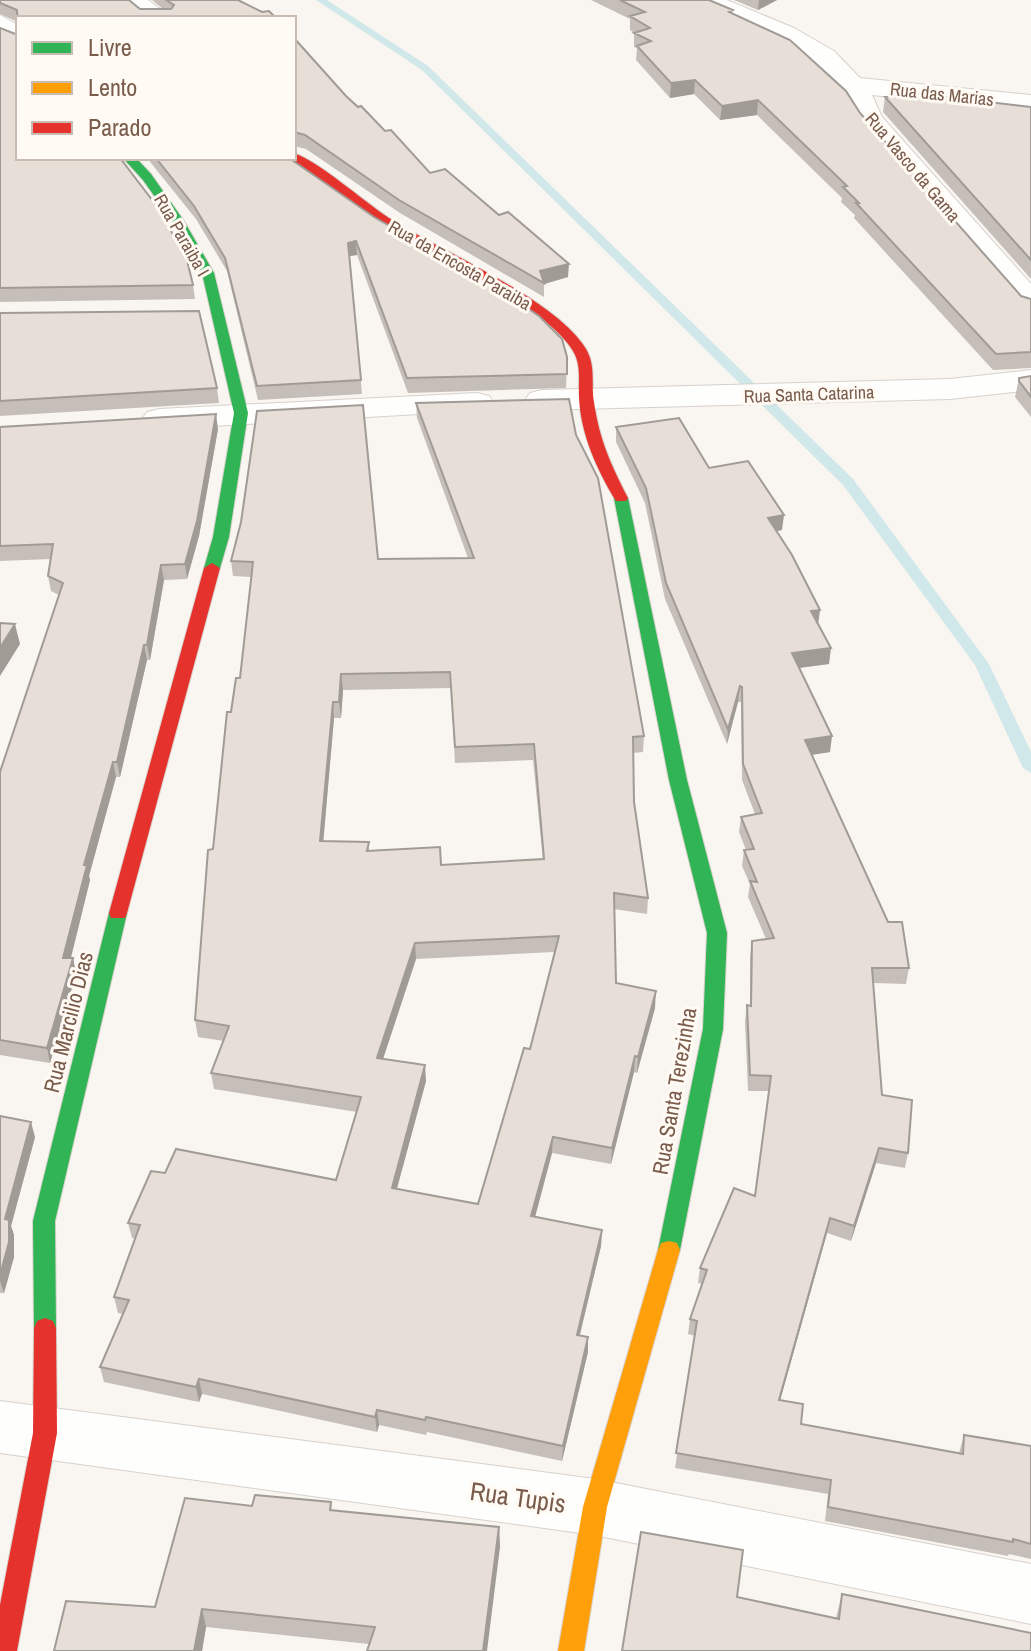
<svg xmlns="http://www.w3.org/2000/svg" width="1031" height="1651" font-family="'Archivo Narrow',sans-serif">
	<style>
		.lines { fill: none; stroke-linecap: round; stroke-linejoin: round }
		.stream { fill: #d0e8ea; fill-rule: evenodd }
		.street-casing { stroke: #d7d1cb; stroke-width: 2 }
		.fast-casing { stroke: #d9d2cb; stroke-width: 2 }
		.slow-casing { stroke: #d9d2cb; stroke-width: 2 }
		.jam-casing { stroke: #d9d2cb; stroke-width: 2 }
		.street { fill: #fefefd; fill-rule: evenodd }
		.fast { fill: #30b455; fill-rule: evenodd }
		.slow { fill: #ff9f0a; fill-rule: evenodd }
		.jam { fill: #e5322d; fill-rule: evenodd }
		.wall { fill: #c6bfb9; fill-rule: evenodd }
		.shaded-wall { fill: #a19b96 }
		.building { fill: #e6ded7; stroke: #a19b96; stroke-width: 2; fill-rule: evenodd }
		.labels { text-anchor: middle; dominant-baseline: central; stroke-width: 6; stroke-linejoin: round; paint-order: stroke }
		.far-street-label { font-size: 18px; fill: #7a5c4d; stroke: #fffaf3 }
		.street-label { font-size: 22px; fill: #7a5c4d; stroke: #fffaf3 }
		.near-street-label { font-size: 26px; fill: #7a5c4d; stroke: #fffaf3 }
	</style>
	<rect width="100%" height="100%" fill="#f9f5f0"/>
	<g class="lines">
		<path class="stream" d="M316,0H327L428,66L853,479L989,664L1031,752V773L1023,768L975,665L843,485L422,70Z"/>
		<defs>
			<path id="street" d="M119,0H148L172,18H142Z
				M692,0H727L794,28L834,51L860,78L1031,95V111L872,95L882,117L1031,284V313L1020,310L860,126L831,76L815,63L776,39L695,5Z
				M0,15L18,25V46L0,36Z
				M1031,370V390L950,399L542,410L530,407L525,400L530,393L542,390L950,379Z
				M477,393L489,396L494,403L489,410L159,429L147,426L142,419L147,412L159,409Z
				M0,1401L595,1479L1031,1564V1624L595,1535L0,1453Z"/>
			<path id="fast" d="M123,158H136L151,174L184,221L214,273L248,413L229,537L220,568L212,573L204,568L213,537L234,413L202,273L172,221L143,180Z
				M621,494L628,498L687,780L727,933L723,1029L680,1250L677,1257L669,1259L661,1257L658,1250L703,1029L707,933L669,780L614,498Z
				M118,906L125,908L127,913L55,1221L56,1328L53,1335L45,1338L37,1335L34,1328L33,1221L109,913L111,908Z"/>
			<path id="slow" d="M669,1241L677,1243L680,1250L607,1507L584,1651H558L583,1507L658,1250L661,1243Z"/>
			<path id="jam" d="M294,153C321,163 363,201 389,218C440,251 556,299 586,349C596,366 591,383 594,402C599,439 611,465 628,498L626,501H616C597,470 581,435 579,398C578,382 582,366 573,351C547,307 432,254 385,226C352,206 321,182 290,159L294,158Z
				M212,563L220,568L127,913L125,918H111L109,913L204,568Z
				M45,1318L53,1321L56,1328L57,1433L17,1651H0V1605L33,1433L34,1328L37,1321Z"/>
		</defs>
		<use href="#street" class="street-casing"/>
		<use href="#fast" class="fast-casing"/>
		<use href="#slow" class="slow-casing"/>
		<use href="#jam" class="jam-casing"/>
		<use href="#street" class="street"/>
		<use href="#fast" class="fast"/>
		<use href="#slow" class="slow"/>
		<use href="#jam" class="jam"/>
	</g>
	<path class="wall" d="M0,0L140,9H163L152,0H238L276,18L18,22L0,14Z
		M591,0H709L733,14L860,113L1021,296L1031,299V368L993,370L854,218L855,215L841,202L842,198L757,115L720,120L694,94L670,98L636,60L637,48L634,47V33L630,30V19Z
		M734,0H777L758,10Z
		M0,28L193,285L195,299L0,302Z
		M294,38L346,96L430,173L568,277L544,284V297L400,213L306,149L294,146Z
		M885,97L1031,107V279L883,112Z
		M147,158H289L567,357L566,388L408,393L357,255L350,256L362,394L258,400L227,271L196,219Z
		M0,313L217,388L219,403L0,416Z
		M1031,376V417L1015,397L1019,378Z
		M416,403L576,435L644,736L643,752L633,753L634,802L648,898L647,914L614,909L616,983L655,1008L637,1073L634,1072L611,1164L552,1153L535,1217L602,1230L601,1246L580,1335L588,1337V1352L562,1461L427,1432L426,1435L379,1425L377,1432L202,1394L199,1402L104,1382L100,1367L123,1314L118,1313L114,1297L135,1239L132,1238L128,1223L165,1173L336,1180L357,1112L214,1089L211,1073L224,1041L198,1037L195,1020L213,849L231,712L240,678L251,577L233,576L231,561L468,558L417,418ZM451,688L455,763L533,760L543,860L441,865L369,851V842L323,841L334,718H341L343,690ZM554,952L530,1049L478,1204L397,1188L426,1081L383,1059L416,959Z
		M0,427L218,429L199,536L187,579L164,580L150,660H147L120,777H116L89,876L90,880L71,958H73L76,974L50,1063L0,1055V772L59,595L51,591L48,576L51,559L0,561Z
		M616,427L709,468L782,530L777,531L818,624L829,664L799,668L830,752L812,755L909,968L906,984L873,983L882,1095L908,1153L905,1168L876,1163L851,1241L827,1233L780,1400L801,1424L959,1453L964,1435L1031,1446V1559L1009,1554L1008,1556L825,1521L828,1494L675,1468L695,1336L688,1334L690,1319L702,1284L698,1283L700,1268L755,1196L769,1091H748L745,1021L747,1005H750V957L752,941L766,939L748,897L750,884L742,866L744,850H746L739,832L741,817L755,814L742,780L741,702H738L727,744L665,599L645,503L616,442Z
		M0,1116L35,1137L11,1226L14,1235V1257L4,1293H0Z
		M331,1502L332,1510L499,1527L500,1547L369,1644L206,1627L202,1651H54L155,1607L252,1506Z
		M842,1594L1031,1633L622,1651L836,1618Z"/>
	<path class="shaded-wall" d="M759,0H777L758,10Z
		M695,80L694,94L670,98L671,83Z
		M758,100L757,115L720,120L722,106Z
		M356,241L357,255L349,256L348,243Z
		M569,264L568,277L544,284L540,271Z
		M216,414L218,429L199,536L187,579L185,564Z
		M784,515L782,530L766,533L768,518Z
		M161,565L164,580L150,660L147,645Z
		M820,610L818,625L811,611Z
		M15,624L20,644L0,676V648Z
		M144,645L147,660L120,777L117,762Z
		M831,648L829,664L790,669L792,653Z
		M341,674L343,690L341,718L339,702Z
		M740,686L738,702L727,744L728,729Z
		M333,702L334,718L322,857L320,841Z
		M832,736L830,752L803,756L805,740Z
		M113,762L116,777L89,876L90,880L67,973L63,958L84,865Z
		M415,943L416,959L378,1074L377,1058Z
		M73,958L76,974L50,1063L47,1048Z
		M656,991L655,1008L637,1073L638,1057Z
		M635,1056L634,1072L611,1164L612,1148Z
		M425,1065L426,1081L393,1203L392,1188Z
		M31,1122L35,1137L11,1226L14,1235V1257L4,1293L0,1281V1275L5,1219Z
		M553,1137L552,1153L531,1232V1216Z
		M879,1148L876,1163L851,1241L854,1226Z
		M830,1218L827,1233L776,1415L779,1400Z
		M602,1230L601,1246L576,1350L577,1335Z
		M588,1337V1352L562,1461L563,1446Z
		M199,1379L202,1394L199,1402L196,1387Z
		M377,1410L379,1425L377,1432L375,1417Z
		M499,1527L500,1547L487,1651H483Z
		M202,1609L206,1627L202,1651H194Z"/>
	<path class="building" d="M0,0H129L140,9H171L174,5L166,0H238L262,12L269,11L276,18H18V32L17,10L0,3Z
		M620,0H709L733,10L729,12L790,40L846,91L860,113L1021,296L1031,299V352L996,354L856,203H859L843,187L847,186L758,100L722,106L695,80L671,83L637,46L651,41L634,33L650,28L630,16L645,12Z
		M0,28L18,35V158H120L159,209L187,260L193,285L0,288Z
		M294,38L346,96L358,107L361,106L385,131L391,130L430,173L445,169L499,215L508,212L569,264L540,271L544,283L399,200L305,135L294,132Z
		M921,94L1031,107V260L885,97Z
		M156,158H289L374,217L502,291L539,316L562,339L567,357V374L407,378L356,241L348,243L361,380L257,386L225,258L194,206Z
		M199,311L217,388L0,401V313Z
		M1031,376V397L1019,381V378Z
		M569,399L576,435L598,478L644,736L633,737L634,802L648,898L614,893L616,983L656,991L638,1057L635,1056L612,1148L553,1137L531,1216L602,1230L577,1335L588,1337L563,1446L426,1417L425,1420L377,1410L375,1417L199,1379L196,1387L100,1367L129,1300L114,1297L140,1225L128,1223L151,1171L165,1173L176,1149L336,1180L361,1097L211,1073L229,1026L195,1020L208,850L213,849L227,712H231L236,678H240L253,562L231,561L241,522L257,411L363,405L378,559L474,558L416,403ZM450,672L455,747L534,744L544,859L441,865L440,847L367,851L369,842L320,841L333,702H339L341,674ZM559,936L530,1049L524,1048L478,1204L392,1188L425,1065L377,1058L415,943Z
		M216,414L197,521L185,564L161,565L147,645H144L117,762H113L84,865H87L63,958H73L47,1048L0,1040V772L63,583L48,576L53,544L0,546V427Z
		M679,418L709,468L748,461L784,515L768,518L792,555L820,610L811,611L831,648L792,653L832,736L805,740L888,922H902L909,968H872L882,1095L912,1100L908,1153L879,1148L854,1226L830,1218L779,1400L803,1404L801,1424L963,1454L964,1435L1031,1446V1544L1013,1539V1542L828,1507L831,1480L676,1453L697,1321L690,1319L707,1270L700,1268L734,1188L755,1196L771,1076L750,1075L747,1005L751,1006L752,941L774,938L750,881L757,882L744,850L754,849L741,817L762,813L743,764L742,687L740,686L728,729L666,583L646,488L616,427Z
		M0,623L15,624L0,648Z
		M0,1116L31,1122L5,1219L9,1220V1242L0,1275Z
		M255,1495L331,1502L330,1510L499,1527L483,1651H367L375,1627L202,1609L194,1651H54L66,1601L155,1607L185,1498L252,1506Z
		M641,1532L743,1550L737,1597L839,1619L842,1594L1031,1633V1651H622Z"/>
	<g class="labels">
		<g class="far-street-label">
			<text transform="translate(942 94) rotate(6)">Rua das Marias</text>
			<text transform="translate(913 167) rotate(50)">Rua Vasco da Gama</text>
			<text transform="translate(182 235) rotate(60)">Rua Paraiba I</text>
			<text transform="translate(460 265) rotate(30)">Rua da Encosta Paraiba</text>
			<text transform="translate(809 394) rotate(-2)">Rua Santa Catarina</text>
		</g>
		<g class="street-label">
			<text transform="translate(68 1022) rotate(-76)">Rua Marcilio Dias</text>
			<text transform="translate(674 1091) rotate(-80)">Rua Santa Terezinha</text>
		</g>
		<g class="near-street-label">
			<text transform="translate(518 1497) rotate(8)">Rua Tupis</text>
		</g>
	</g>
	<rect x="16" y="16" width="280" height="144" fill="#fffaf3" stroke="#cabbb1" stroke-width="2"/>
	<rect x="32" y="42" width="40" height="12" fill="#30b455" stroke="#cabbb1" stroke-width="2"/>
	<text x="88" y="56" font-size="24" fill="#7a5c4d">Livre</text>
	<rect x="32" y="82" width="40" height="12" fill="#ff9f0a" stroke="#cabbb1" stroke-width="2"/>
	<text x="88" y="96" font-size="24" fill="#7a5c4d">Lento</text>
	<rect x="32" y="122" width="40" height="12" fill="#e5322d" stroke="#cabbb1" stroke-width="2"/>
	<text x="88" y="136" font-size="24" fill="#7a5c4d">Parado</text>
</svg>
